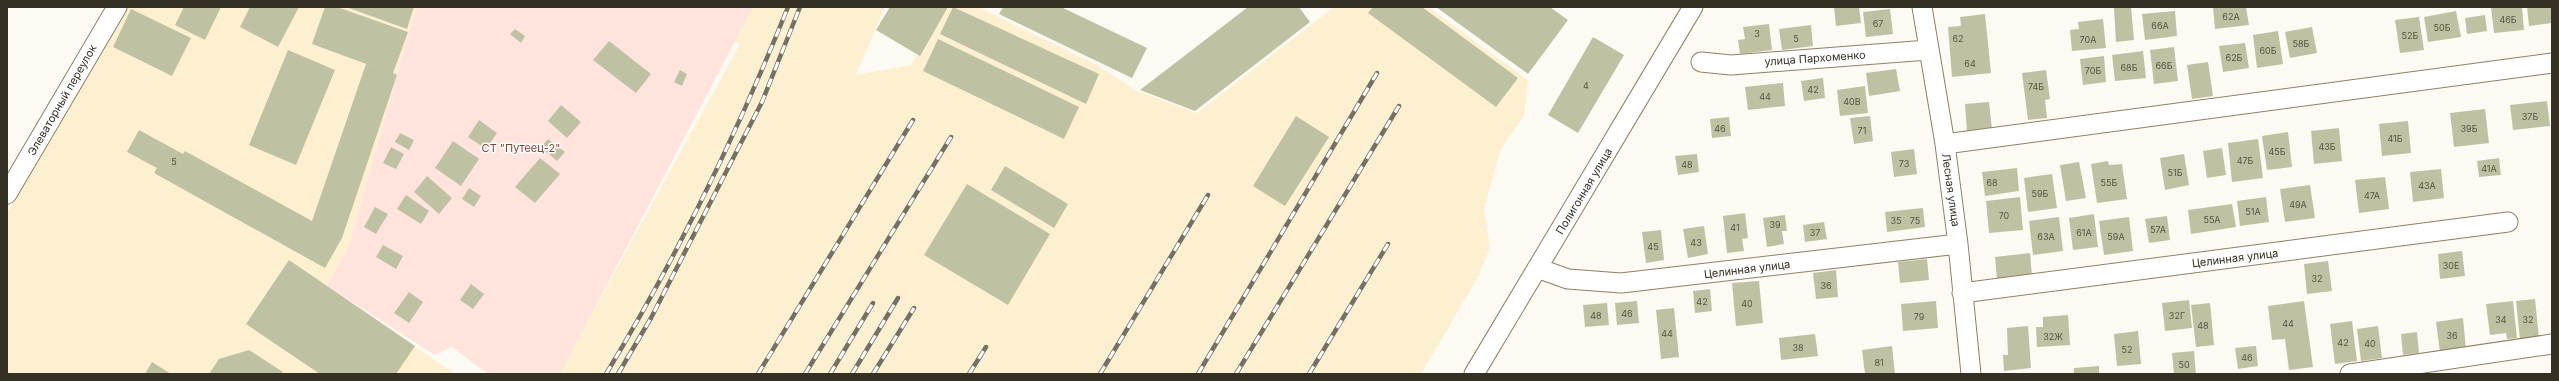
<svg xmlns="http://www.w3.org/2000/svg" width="2559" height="381" font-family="Inter,sans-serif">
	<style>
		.built { fill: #fcf0d0 }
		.green { fill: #ffe4dd }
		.building { fill: #bec2a2 }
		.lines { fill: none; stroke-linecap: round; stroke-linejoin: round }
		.street-casing { stroke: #8d8164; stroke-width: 21 }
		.street { stroke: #fff; stroke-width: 19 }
		.rail-casing { stroke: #747065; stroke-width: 4.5 }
		.rail { stroke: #fff; stroke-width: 3; stroke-dasharray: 9; stroke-linecap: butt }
		.labels { text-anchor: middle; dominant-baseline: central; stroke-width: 3; stroke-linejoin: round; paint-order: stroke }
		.number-label { font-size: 9px; fill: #575444 }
		.street-label { font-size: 11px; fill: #353024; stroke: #fff }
		.park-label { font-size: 11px; fill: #824434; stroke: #fff }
	</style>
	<rect width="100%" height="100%" fill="#fdfaf4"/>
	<path class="built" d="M125,7H416L349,246L327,286L455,374H7V213Z
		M717,7H885L856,75L911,65L943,7H978L1097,65L1135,90L1197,113L1334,7H1428L1528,80L1524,116L1501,149L1484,209L1490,247L1478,277L1421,374H559L740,44L709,27Z"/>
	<path class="green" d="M416,7H753L560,374H488L452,347L435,355L327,286L349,246Z"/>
	<path class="building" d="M184,7H221L205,40L175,25Z
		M250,7H299L278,47L240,27Z
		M325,7H337L408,32L393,73L397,75L342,238L325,268L154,173L157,168L127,152L139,130L183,154L185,151L312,221L366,64L380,69L312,44Z
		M346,7H414L407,29Z
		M890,7H948L920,56L876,30Z
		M953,7L1099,74L1086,104L940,34Z
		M1003,7H1061L1147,48L1132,78L999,14Z
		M1248,7H1299L1310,22L1195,111L1140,90Z
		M1373,7H1422L1518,78L1496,107L1368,13Z
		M1436,7H1550L1568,20L1528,74Z
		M1834,7H1859L1861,23L1836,26Z
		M2131,7L2134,40L2116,42L2114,8Z
		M2213,7H2246L2249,25L2215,29Z
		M2491,7H2522L2524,30L2494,33Z
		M2527,7H2552V23L2529,26Z
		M131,9L191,38L172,76L113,47Z
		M1890,9L1893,34L1866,37L1863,12Z
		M2175,11L2177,36L2145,40L2142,14Z
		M2456,11L2461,37L2428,42L2424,17Z
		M1985,14L1991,73L1952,77L1948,27L1961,26L1960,17Z
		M2485,15L2487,31L2467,34L2465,18Z
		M2419,17L2424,50L2400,53L2395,20Z
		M2103,19L2106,48L2072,51L2070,30L2079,29L2078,22Z
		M1769,24L1772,50L1740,54L1738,40L1745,39L1743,27Z
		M1811,25L1813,46L1782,50L1779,29Z
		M2312,27L2317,53L2290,58L2285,32Z
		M515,29L525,36L521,43L510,34Z
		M2278,31L2283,64L2257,68L2253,35Z
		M1593,37L1624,55L1578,133L1548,115Z
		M938,39L1079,107L1064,139L923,71Z
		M609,41L651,74L636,93L593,60Z
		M2245,43L2249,68L2223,72L2219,46Z
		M2174,47L2178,81L2154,84L2150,50Z
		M288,50L335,70L296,165L249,145Z
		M2143,51L2146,78L2115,81L2112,55Z
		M2104,56L2106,82L2083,85L2080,59Z
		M2208,62L2213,96L2192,99L2187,65Z
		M1896,69L1900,91L1869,96L1866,73Z
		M680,70L687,74L682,86L674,82Z
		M2046,70L2050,99L2045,100L2047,118L2028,120L2022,73Z
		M1823,78L1825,98L1804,101L1801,81Z
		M1783,83L1785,106L1748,110L1745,87Z
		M1865,86L1868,113L1840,116L1837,90Z
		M2547,101L2550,126L2513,130L2510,105Z
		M1989,102L1992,129L1967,132L1965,104Z
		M561,105L581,122L567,138L548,121Z
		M2485,109L2489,143L2454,147L2450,113Z
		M1296,116L1329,137L1285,206L1253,186Z
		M1870,116L1873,141L1854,144L1850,118Z
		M1729,117L1731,136L1712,138L1710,119Z
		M479,120L497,133L486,149L468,137Z
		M2408,121L2411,153L2382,156L2379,124Z
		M2339,128L2342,161L2314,164L2311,131Z
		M2288,132L2292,167L2267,170L2262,136Z
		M400,133L414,140L409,150L395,142Z
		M548,139L565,152L557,161L541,147Z
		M2258,139L2263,178L2232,182L2228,143Z
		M453,141L479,159L461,186L435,168Z
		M391,147L404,154L396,169L383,163Z
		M2222,148L2226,175L2207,178L2203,151Z
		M1914,149L1917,174L1894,177L1891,152Z
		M1697,154L1699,172L1678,175L1675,156Z
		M2184,154L2189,185L2165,190L2160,158Z
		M540,158L560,174L535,203L515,187Z
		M2499,158L2501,175L2479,177L2477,161Z
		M2108,161L2109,165L2122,164L2127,199L2097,203L2091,164Z
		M2079,162L2086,198L2066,201L2060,165Z
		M1005,166L1068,204L1054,228L991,190Z
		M2017,168L2019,191L1985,196L1982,172Z
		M2441,169L2444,198L2413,202L2410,172Z
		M2052,174L2057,208L2028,212L2024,178Z
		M427,176L452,198L439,214L414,192Z
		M2385,177L2389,209L2359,213L2355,180Z
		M967,184L1050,234L1008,305L924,255Z
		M2310,185L2315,218L2285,222L2280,189Z
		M469,188L481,196L474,207L462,199Z
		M406,195L429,211L421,224L397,209Z
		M2020,197L2023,230L1989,233L1986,201Z
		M2266,197L2269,222L2240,226L2237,201Z
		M2232,204L2236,227L2191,234L2188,210Z
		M375,207L388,214L376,234L364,227Z
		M1923,208L1925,227L1887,232L1885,212Z
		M1745,213L1748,238L1742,239L1744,251L1727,253L1723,216Z
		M2094,214L2098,247L2073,250L2069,218Z
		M1785,215L1787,231H1782L1784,244L1767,247L1763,218Z
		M2167,216L2170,240L2149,243L2145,219Z
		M2059,217L2063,251L2033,255L2029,221Z
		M2129,217L2133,251L2104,255L2099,221Z
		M1824,222L1827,239L1805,242L1803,225Z
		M1704,226L1708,254L1688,258L1683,229Z
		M1661,230L1664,260L1646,263L1642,232Z
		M383,245L403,256L396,269L376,257Z
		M2462,251L2465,276L2440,279L2438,254Z
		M2030,253L2032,276L1997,279L1995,257Z
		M1927,259L1929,280L1900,283L1898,262Z
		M289,260L415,346L396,374H320L246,324Z
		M2328,261L2332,291L2307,294L2304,264Z
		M1836,270L1838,297L1816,299L1813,273Z
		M1759,281L1763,323L1736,326L1732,283Z
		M471,284L484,294L473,309L460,300Z
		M1710,289L1712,311L1695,313L1693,291Z
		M409,292L423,302L409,323L394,313Z
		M2535,299L2539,338L2520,340L2516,301Z
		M2189,300L2192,328L2165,331L2162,303Z
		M1637,301L1639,323L1617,325L1615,303Z
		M1936,301L1938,328L1903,331L1901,304Z
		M2304,301L2313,367L2289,370L2285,339L2272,340L2268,306Z
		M2513,301L2517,338L2507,339L2506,333L2490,335L2486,304Z
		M1607,303L1609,325L1585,327L1583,305Z
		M2210,303L2214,345L2196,347L2191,305Z
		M1674,308L1679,357L1661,359L1656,310Z
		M2068,315L2070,345L2037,347L2036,327H2043V317Z
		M2463,318L2466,349L2440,352L2436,322Z
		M2352,321L2357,361L2335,364L2330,324Z
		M2028,326L2031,368L2004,371L2003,355H2008L2007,328Z
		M2378,326L2382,358L2361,361L2357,329Z
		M2138,331L2141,364L2117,366L2114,334Z
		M2417,332L2419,353L2403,355L2401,334Z
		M1815,334L1818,356L1781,360L1779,338Z
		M1892,346L1895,374H1865L1862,350Z
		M2256,346L2258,366L2238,369L2235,348Z
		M249,350L283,372L281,374H209L219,359Z
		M2194,351L2196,374H2174L2172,353Z
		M152,362L171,374H145Z
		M2099,366V374H2074V368Z"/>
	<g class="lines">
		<defs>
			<path id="street" d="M1922,7L1945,144L1958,244L1971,374
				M1701,62L1731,65L1928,50
				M1945,144L2552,63
				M7,194L117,7
				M1537,268L1568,279L1621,283L1958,244
				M1962,293L2508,222
				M1474,374L1693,7
				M2350,374L2552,344"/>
		</defs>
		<use href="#street" class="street-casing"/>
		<use href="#street" class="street"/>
		<defs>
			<path id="rail" d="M606,374C677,257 737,134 788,7
				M618,374L651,318L762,102L800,7
				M758,374L913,120
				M805,374L951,137
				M830,374L873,303
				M852,374L898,298
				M873,374L914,308
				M969,374L986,347
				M1100,374L1208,195
				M1198,374L1377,73
				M1236,374L1399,106
				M1309,374L1388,244"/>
		</defs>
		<use href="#rail" class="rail-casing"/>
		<use href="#rail" class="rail"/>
	</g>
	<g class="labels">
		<g class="number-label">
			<text x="2231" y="16">62А</text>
			<text x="2508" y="19">46Б</text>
			<text x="1878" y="23">67</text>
			<text x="2160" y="25">66А</text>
			<text x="2442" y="27">50Б</text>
			<text x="1757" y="33">3</text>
			<text x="2410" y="35">52Б</text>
			<text x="1796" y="38">5</text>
			<text x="1958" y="38">62</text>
			<text x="2088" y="39">70А</text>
			<text x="2301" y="43">58Б</text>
			<text x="2268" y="50">60Б</text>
			<text x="2234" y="57">62Б</text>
			<text x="1970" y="63">64</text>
			<text x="2164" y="65">66Б</text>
			<text x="2129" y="67">68Б</text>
			<text x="2093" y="70">70Б</text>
			<text x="1586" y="85">4</text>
			<text x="2036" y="86">74Б</text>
			<text x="1813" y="89">42</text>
			<text x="1765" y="96">44</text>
			<text x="1852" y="101">40В</text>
			<text x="2530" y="116">37Б</text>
			<text x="1720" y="128">46</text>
			<text x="2469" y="128">39Б</text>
			<text x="1862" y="130">71</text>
			<text x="2395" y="138">41Б</text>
			<text x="2327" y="146">43Б</text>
			<text x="2277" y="151">45Б</text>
			<text x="2245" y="160">47Б</text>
			<text x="174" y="161">5</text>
			<text x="1904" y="163">73</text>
			<text x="1687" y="164">48</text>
			<text x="2489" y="168">41А</text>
			<text x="2175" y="172">51Б</text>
			<text x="1992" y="182">68</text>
			<text x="2109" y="182">55Б</text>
			<text x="2427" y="185">43А</text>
			<text x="2040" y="193">59Б</text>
			<text x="2372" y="195">47А</text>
			<text x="2298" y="204">49А</text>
			<text x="2253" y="211">51А</text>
			<text x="2004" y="215">70</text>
			<text x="2212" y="219">55А</text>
			<text x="1896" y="220">35</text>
			<text x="1915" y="220">75</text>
			<text x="1775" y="224">39</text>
			<text x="1735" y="227">41</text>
			<text x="2158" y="229">57А</text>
			<text x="1815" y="232">37</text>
			<text x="2084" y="232">61А</text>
			<text x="2046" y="236">63А</text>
			<text x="2116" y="236">59А</text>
			<text x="1696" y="242">43</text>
			<text x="1653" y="246">45</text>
			<text x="2451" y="265">30Е</text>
			<text x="2317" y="278">32</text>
			<text x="1826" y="285">36</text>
			<text x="1702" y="301">42</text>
			<text x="1747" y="303">40</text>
			<text x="1627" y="313">46</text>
			<text x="1596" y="315">48</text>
			<text x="2177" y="315">32Г</text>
			<text x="1919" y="316">79</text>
			<text x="2501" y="319">34</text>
			<text x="2528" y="319">32</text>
			<text x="2288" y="323">44</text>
			<text x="2203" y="325">48</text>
			<text x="1667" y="333">44</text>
			<text x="2452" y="335">36</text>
			<text x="2053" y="336">32Ж</text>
			<text x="2343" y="342">42</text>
			<text x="2370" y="343">40</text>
			<text x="1798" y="347">38</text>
			<text x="2127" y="349">52</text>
			<text x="2247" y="357">46</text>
			<text x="1879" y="362">81</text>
			<text x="2184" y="364">50</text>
		</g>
		<g class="street-label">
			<text transform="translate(1815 58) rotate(-4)">улица Пархоменко</text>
			<text transform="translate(62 100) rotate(-60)">Элеваторный переулок</text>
			<text transform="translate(1951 190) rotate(82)">Лесная улица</text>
			<text transform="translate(1584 191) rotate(-59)">Полигонная улица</text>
			<text transform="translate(2235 258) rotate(-7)">Целинная улица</text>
			<text transform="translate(1747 269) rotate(-7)">Целинная улица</text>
		</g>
		<g class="park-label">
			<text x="521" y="148">СТ "Путеец-2"</text>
		</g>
	</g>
	<rect width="2559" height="381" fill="none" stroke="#353024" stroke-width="16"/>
</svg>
